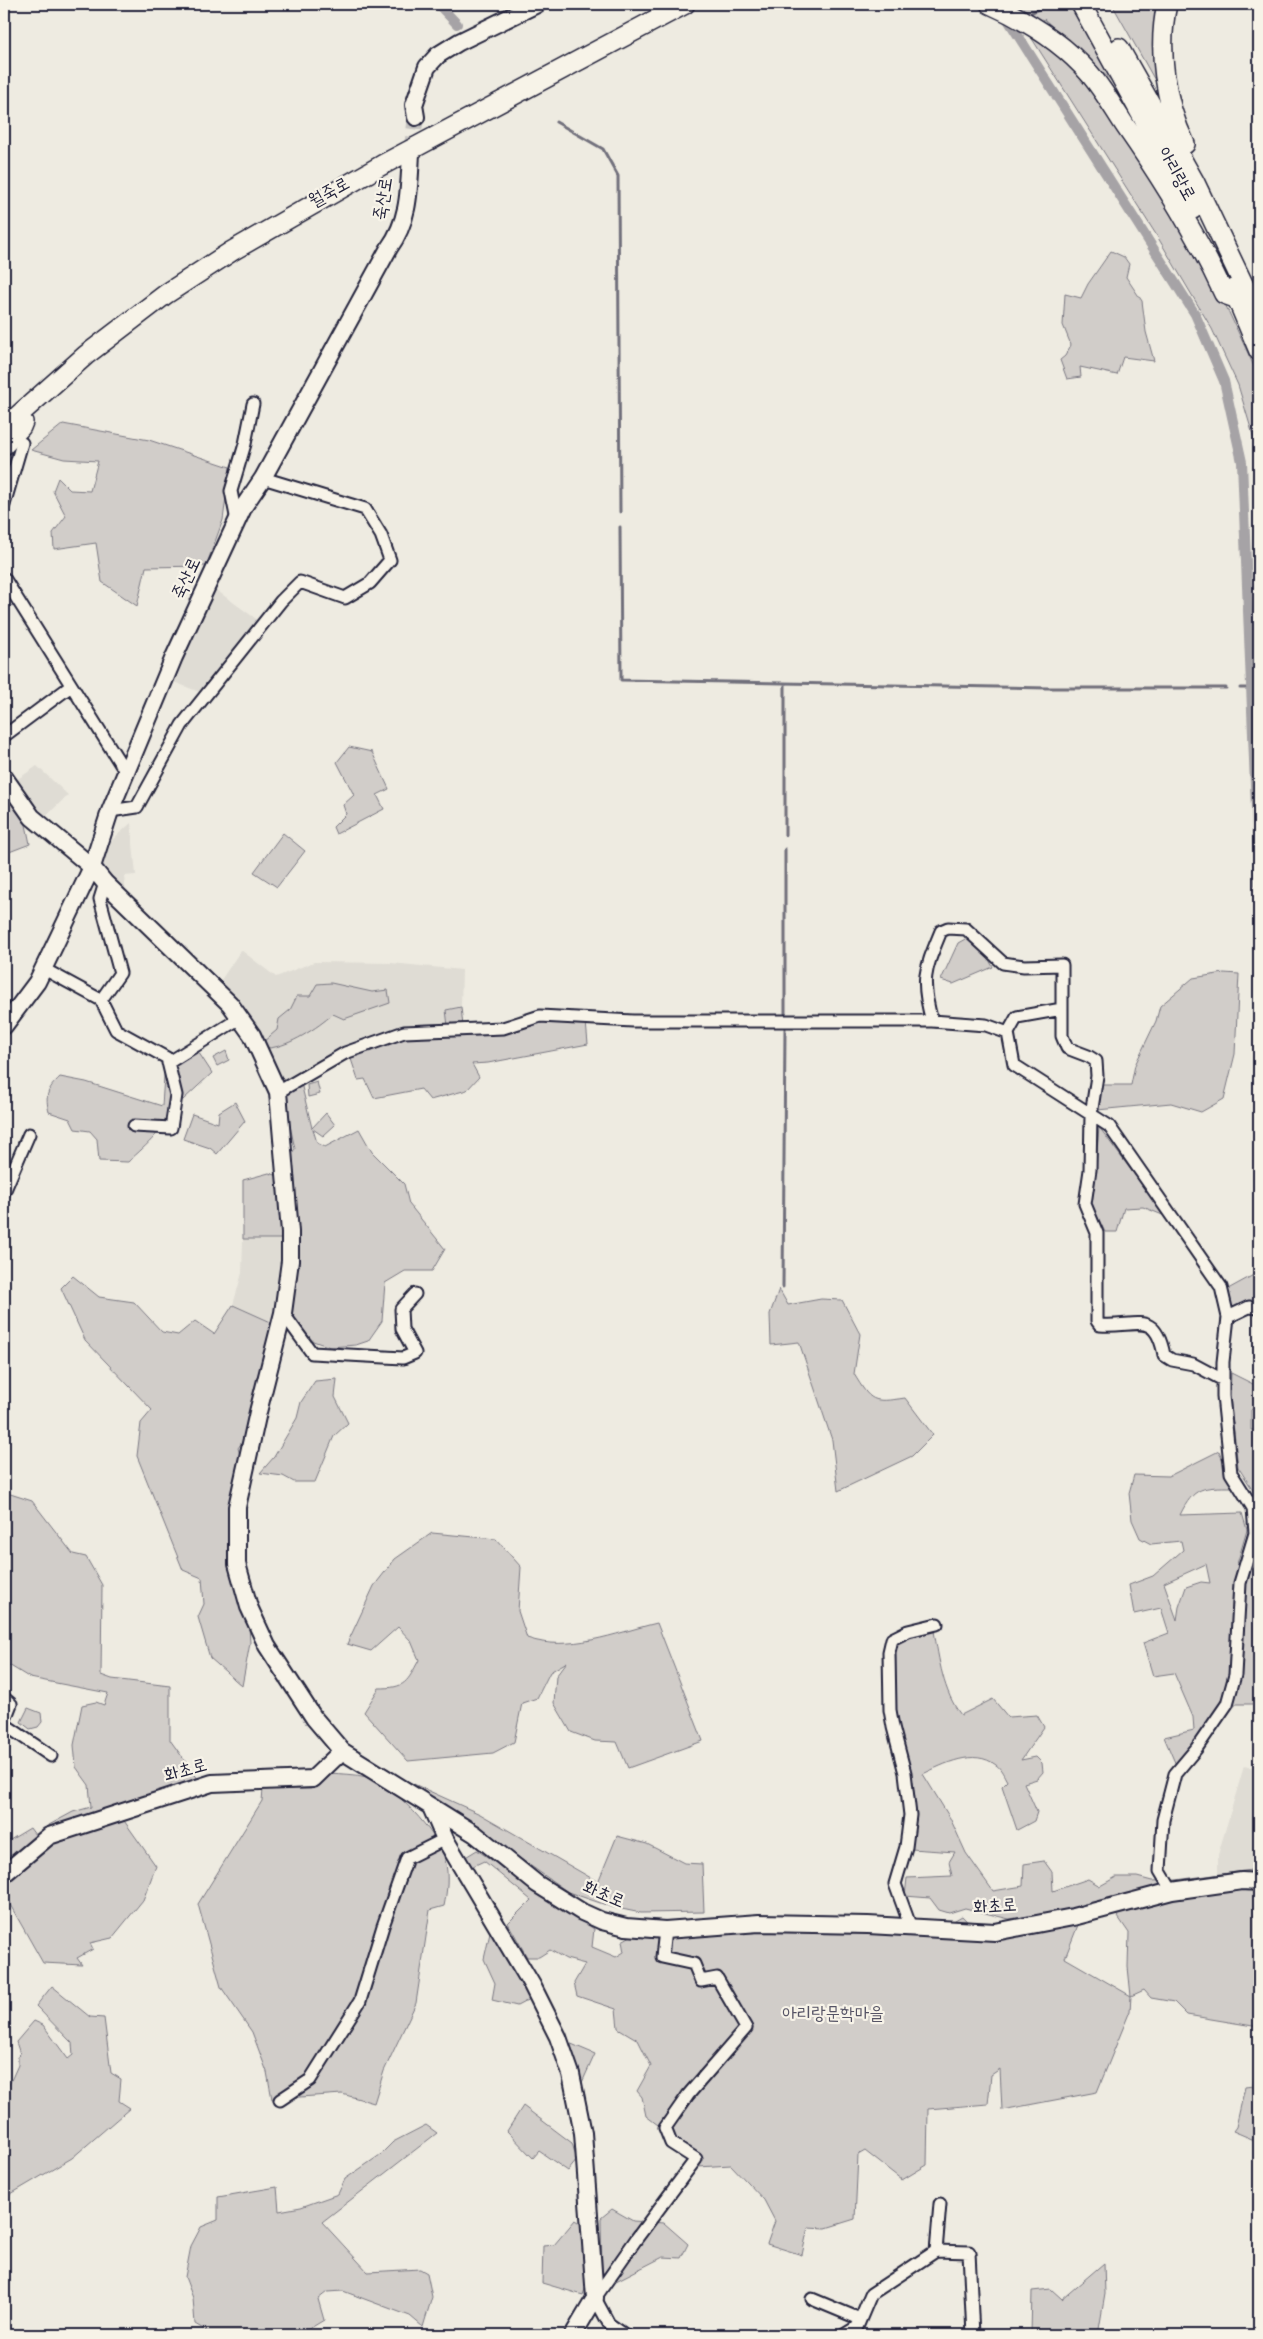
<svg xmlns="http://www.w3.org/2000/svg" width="1263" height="2339" font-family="Dekko,'Poor Story',sans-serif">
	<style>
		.built { fill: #dfdcd4 }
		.green { fill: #d1cdc9; stroke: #7a7882; fill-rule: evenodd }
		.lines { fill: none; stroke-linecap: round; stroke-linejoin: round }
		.stream { stroke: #716f7b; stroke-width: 3 }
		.canal { stroke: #a6a3a6; stroke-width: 10 }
		.secondary-tunnel { stroke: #c5c3c0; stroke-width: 16; stroke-dasharray: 16 8; stroke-linecap: butt }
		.street-casing { stroke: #22223b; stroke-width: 15 }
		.secondary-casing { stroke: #22223b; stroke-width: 20 }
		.primary-casing { stroke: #22223b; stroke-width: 22 }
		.street { stroke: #f7f3e8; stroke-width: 11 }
		.secondary { stroke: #f7f3e8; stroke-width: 16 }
		.primary { stroke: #f7f3e8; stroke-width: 19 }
		.labels { text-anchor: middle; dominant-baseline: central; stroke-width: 4.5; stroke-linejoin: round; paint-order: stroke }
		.street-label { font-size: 18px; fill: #22223b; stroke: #f7f3e8 }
		.park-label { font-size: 18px; fill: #575566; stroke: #f7f3e8 }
	</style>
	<rect width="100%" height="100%" fill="#eeebe1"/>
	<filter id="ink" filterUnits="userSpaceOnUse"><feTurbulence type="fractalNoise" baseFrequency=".02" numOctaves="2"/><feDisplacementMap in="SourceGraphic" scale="10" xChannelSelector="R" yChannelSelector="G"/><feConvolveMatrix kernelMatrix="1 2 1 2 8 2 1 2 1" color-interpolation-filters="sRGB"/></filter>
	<g filter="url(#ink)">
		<path class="built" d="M212,587L259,621L202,693L174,682Z
			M37,766L68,795L41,821L12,783Z
			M131,823L136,875L124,876L126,895L102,863L112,840Z
			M241,950L276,977L314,962L391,963L462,970L461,1007L446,1010L448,1026L406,1028L284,1085L219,983Z
			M243,1239H285L286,1271L273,1323L233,1305L242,1273Z
			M1244,1766L1259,1769V1869L1218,1874V1855Z"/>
		<path class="green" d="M1010,4H1069L1113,82L1044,19L1043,36L1088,76L1199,248L1259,377V446L1255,442L1238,385L1212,329L1157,236Z
			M1112,4H1159L1166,100Z
			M1111,251L1124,257L1129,264L1126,277L1142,301L1146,332L1154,361L1123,357L1117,375L1080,367L1081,377L1067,379L1060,360L1065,356L1071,345L1063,325L1065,294L1081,298L1088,284Z
			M63,424L149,440L230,467L223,520L206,566L146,567L137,606L102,582L96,543L54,549L53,533L66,516L53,491L58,478L70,490L90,491L98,461L64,459L31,450Z
			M349,747L372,752L389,789L377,795L384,809L336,834L333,827L346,814L343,805L354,795L337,762Z
			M4,787L25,820L30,844L4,854Z
			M283,833L305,851L277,887L254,872Z
			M967,938L984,951L993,967L953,984L941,980L958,943Z
			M1224,973L1239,974L1235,1054L1224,1099L1201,1112L1171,1103L1097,1110L1100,1085H1131L1135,1065L1156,1021L1160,1006L1193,978Z
			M331,983L372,992L388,990L390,1003L344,1019L333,1014C317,1028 290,1046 269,1048L263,1042L277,1030L279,1019L290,1010L297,996H310L317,984Z
			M461,1007L463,1026H448L446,1010Z
			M539,1020L586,1022L588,1044L488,1063L472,1064L479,1077L467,1090L430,1100L421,1089L374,1098L365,1079L358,1080L350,1056L400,1037L431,1034H488Z
			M197,1050L212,1073L183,1100L170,1103C164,1133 149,1142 128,1162L99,1161L97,1139L90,1131L75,1129L70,1119L49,1112C45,1096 47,1089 60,1077L86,1082L162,1106L165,1061Z
			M226,1051L229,1060L217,1066L213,1058Z
			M317,1082L320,1094L308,1097L307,1085Z
			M301,1083L312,1128L326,1113L335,1125L323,1136L313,1129L317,1143L325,1147L359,1129L372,1152L404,1184L409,1204L445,1249L432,1271H405L385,1283L382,1321L368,1341L356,1345L330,1347L313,1341L289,1313L290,1155L295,1149L283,1093Z
			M235,1102L245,1121L217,1154L210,1148L183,1139L192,1114L218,1123L219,1112Z
			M1099,1127L1165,1216L1143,1207L1124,1208L1117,1232H1105L1090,1202L1094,1190Z
			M269,1173L282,1177L285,1239H243V1180Z
			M1259,1272V1303L1232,1308L1228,1289Z
			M73,1276L99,1297L134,1302L162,1332L178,1335L195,1321L214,1334L233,1305L273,1323L248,1434L238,1448L249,1487L233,1513L245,1556L250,1643L242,1686L210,1658L198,1617L204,1604L202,1578L183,1570L137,1456L141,1423L152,1410L85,1340L61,1288Z
			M779,1289L788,1305L821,1299L842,1300L860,1334L854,1374C871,1402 872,1403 905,1398L933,1435L912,1456L838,1491L832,1440L799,1342L771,1345L770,1314Z
			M1231,1373L1259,1387V1403L1251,1410V1430L1259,1429V1516L1253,1490L1238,1467L1230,1397Z
			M337,1379L335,1397L348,1423L334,1436L315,1482H294L283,1476L260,1473L274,1457L297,1418L301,1402L315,1381Z
			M1219,1451L1233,1487C1203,1487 1194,1486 1180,1515L1242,1513L1247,1530L1237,1564L1249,1573L1259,1550V1704H1222L1176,1765L1164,1737L1194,1730L1193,1717L1174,1673L1153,1676L1143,1643L1169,1633L1161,1608L1134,1614L1129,1585L1153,1576L1183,1550L1181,1541L1151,1544L1140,1538L1132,1520L1129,1493L1134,1475L1169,1476ZM1206,1564L1210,1583L1201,1582L1186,1587L1179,1607L1177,1620L1164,1583Z
			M4,1492L32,1501L73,1554L86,1557L102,1585L101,1675L112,1679L170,1686V1740L198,1779L115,1808L156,1866L143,1900L112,1938L90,1943L93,1949L77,1958L82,1965L43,1963L4,1894V1883L33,1862L31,1855L50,1840L49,1825L73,1812L91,1807L89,1785L76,1767L74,1745L82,1705L96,1702L104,1705L108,1693L30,1678L4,1662Z
			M432,1533L496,1539L521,1567L518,1611L527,1638C569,1653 615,1633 657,1623L703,1741L628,1768L617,1742L595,1741L571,1732L554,1703L556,1676L567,1662L550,1672L537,1698L522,1703L514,1742L493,1753L408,1761L364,1712L379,1688C406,1688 407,1682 419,1660L411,1641L398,1627L371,1651L347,1644L374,1586L395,1559Z
			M934,1631C939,1659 943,1692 961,1715L993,1699L1008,1717L1037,1715L1044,1727L1021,1760L1036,1757L1042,1763L1043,1772L1037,1779L1024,1783L1037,1812L1034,1821L1017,1830L1002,1786L1007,1781C1004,1776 1001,1768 996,1765C974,1748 944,1764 923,1774L950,1818L966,1853L993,1891L1023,1886L1024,1864L1044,1861L1052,1872L1053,1891L1088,1879L1100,1886L1116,1877H1137L1152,1881L1176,1880L1259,1869V2027L1187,2015L1174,2002L1151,1998L1144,1990L1131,1996L1130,2011L1097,2092L1002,2110L1000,2069L991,2075L988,2104L928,2109L927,2165L902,2180L865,2151L858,2155L855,2219L826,2228L808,2227L802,2255L767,2244L775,2221L764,2200L731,2165L698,2167L662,2133V2128L646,2116L642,2097L637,2091L651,2066L638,2040L618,2028L616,2009L577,1996L574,1983L585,1964L566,1959L550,1950L539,1957H527L508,1923L531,1900L484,1861L471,1867L464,1858L477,1850L594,1929L592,1947L616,1957L624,1952L622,1941L631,1936L668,1937L745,1926L934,1932L962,1916L979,1934L1078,1925L1065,1958L1131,1996L1128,1967L1129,1933L1107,1901L1060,1912L1009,1919L965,1908L949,1913L939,1910L930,1898L905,1896L907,1878L952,1876L949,1862L955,1852L911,1849L915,1808L907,1758L896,1719L895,1642Z
			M28,1708L41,1713L42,1722L38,1727L30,1729L21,1722Z
			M356,1749L407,1781L480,1814L598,1882L617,1836L647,1844L684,1863L702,1864L704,1912L641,1913L612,1907L568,1892L498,1843L352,1753Z
			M329,1773C341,1774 355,1774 367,1777C394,1785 438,1833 445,1860C449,1874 447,1892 444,1906L430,1910L416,2003L384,2071L374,2103L342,2094L272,2099L267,2072L252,2032L221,1987L198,1904L262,1801L263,1789H311Z
			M30,1828L38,1839L4,1867V1834L10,1840Z
			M490,1933L497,1939L532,1998L517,2006L492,2000L495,1983L484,1959Z
			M52,1986L90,2017L104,2018L111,2073L121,2079L119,2101L130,2108L72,2158L4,2198V2096L18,2065V2056L20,2054L16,2042L34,2021L43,2025L68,2059L73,2055L72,2043L36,2006Z
			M569,2043L595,2054L580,2087Z
			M1259,2049V2142L1233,2131L1236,2127L1245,2087L1253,2086Z
			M523,2106L572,2143L577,2160L568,2171L539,2151L533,2158L507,2131Z
			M426,2125L437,2133L322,2222L368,2272L420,2269L427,2273L432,2297L423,2327L410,2316L343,2291L327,2292L318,2299L324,2320L299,2335H209L205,2330L195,2324L193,2298L185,2277L191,2246L201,2227L218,2220V2197L277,2187L279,2211L301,2207L338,2194L345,2179L380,2155L393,2142Z
			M612,2209L633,2221L664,2223L688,2244L681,2258L663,2257L616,2281L602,2272L601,2218Z
			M575,2220L585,2227L589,2277L583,2295L542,2283L543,2246L554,2245Z
			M1104,2263L1105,2294L1098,2335H1031L1032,2291L1051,2289L1062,2299Z"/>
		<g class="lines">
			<path class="stream" d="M1027,15L1048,4
				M556,122L603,149L618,176L620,512
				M620,527L621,680L1048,688H1226
				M785,684V835
				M1240,688H1251
				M785,849V1013
				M783,1287L785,1029"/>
			<path class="canal" d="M438,4L457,24
				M1005,15L1195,314L1224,381L1242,462L1259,884"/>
			<path class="secondary-tunnel" d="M411,153L416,117"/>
			<defs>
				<path id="street" d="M4,505L22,443
					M237,521L231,491L245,444L253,404
					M4,578L125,771
					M4,736L71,686
					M110,811L137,807L182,725L281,601L300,582L345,598L370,583L390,560L381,535L365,509L263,478
					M44,969L101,1000L120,973L100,899L105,883
					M101,1000L116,1030L167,1058L176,1095L171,1128L134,1126
					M932,1021C920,979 925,970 941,931L948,928L966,929L1003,963L1024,966L1062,965V1036L1067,1048L1088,1056L1096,1061L1097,1076L1091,1115L1090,1170L1085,1204L1097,1233V1321L1100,1325C1136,1328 1155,1309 1164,1355L1172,1360L1193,1364L1223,1380
					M1008,1033L1017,1017L1062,1009
					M168,1063L240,1018
					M278,1092L345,1053L404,1032L503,1028L540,1016L633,1021H932L986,1025L1008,1033L1014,1065L1109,1126L1221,1287L1228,1317L1223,1362V1396L1231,1473L1253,1508L1255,1533L1240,1583L1235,1675L1227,1704L1196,1749L1175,1774L1163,1820L1160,1871L1172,1891
					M4,1192L29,1134
					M283,1313L312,1353L403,1358L415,1353L402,1329L401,1309L415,1294
					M1228,1317L1249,1307L1259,1308
					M4,1698L11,1704L4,1722
					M4,1724L51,1756
					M911,1928L895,1884L906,1847L910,1815L905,1773L893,1727L890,1710L889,1652L892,1639L908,1631L937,1624
					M280,2100L310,2080L360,2001L383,1926L407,1858L445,1839
					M936,2251L969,2252L973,2335
					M812,2299L860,2319
					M625,2335L609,2324L595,2298L637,2238L696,2159L671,2143L665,2128L688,2095L746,2028L717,1978L701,1981L694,1964L662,1957L665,1930
					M844,2335L857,2327L871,2294L936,2251L940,2204"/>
				<path id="secondary" d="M416,117L414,105L427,67L438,55L459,42L537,4
					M4,777L32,817L92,867L105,883L230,1004L252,1035L278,1092L290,1232V1261L283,1313L258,1412L237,1507V1564L249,1607L267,1646L314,1718L342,1751L475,1834L537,1884L582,1912L602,1921L626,1927L665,1930L759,1923L868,1925L995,1932L1073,1917L1172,1891L1242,1881L1259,1882
					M4,1026L37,982L92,867L110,811L174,657L244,506L263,478L389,248C410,219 409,188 411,153
					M431,1807L445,1839L532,1985L558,2037L571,2074L583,2133L595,2298L573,2335
					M4,1874L49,1836L212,1783L313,1779L342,1751"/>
				<path id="primary" d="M990,4C1026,20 1063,43 1089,73C1103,89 1114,109 1126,127C1163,180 1197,235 1224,294L1238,299
					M1081,4L1193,209
					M1167,4C1157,49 1165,103 1185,144
					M1119,48L1195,183L1259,317
					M1233,289L1259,351
					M4,428L86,355L166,294L232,251L382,165L685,4
					M4,445L21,427L23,422"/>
			</defs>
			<use href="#street" class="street-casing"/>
			<use href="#secondary" class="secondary-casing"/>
			<use href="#primary" class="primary-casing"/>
			<use href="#street" class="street"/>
			<use href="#secondary" class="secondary"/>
			<use href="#primary" class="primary"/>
		</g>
	</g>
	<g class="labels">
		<g class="street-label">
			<text transform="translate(1175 175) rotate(61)">아리랑로</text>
			<text transform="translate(330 194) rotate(-29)">월죽로</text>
			<text transform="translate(385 199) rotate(-81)">죽산로</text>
			<text transform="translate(188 579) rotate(-65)">죽산로</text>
			<text transform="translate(186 1772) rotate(-16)">화초로</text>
			<text transform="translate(603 1896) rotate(23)">화초로</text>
			<text transform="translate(995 1908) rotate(-4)">화초로</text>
		</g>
		<g class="park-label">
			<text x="833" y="2015">아리랑문학마을</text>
		</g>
	</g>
	<rect width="1263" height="2339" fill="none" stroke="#f7f3e8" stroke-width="20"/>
	<rect x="10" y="10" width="1243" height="2319" fill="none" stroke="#22223b" stroke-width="2" filter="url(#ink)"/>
</svg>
